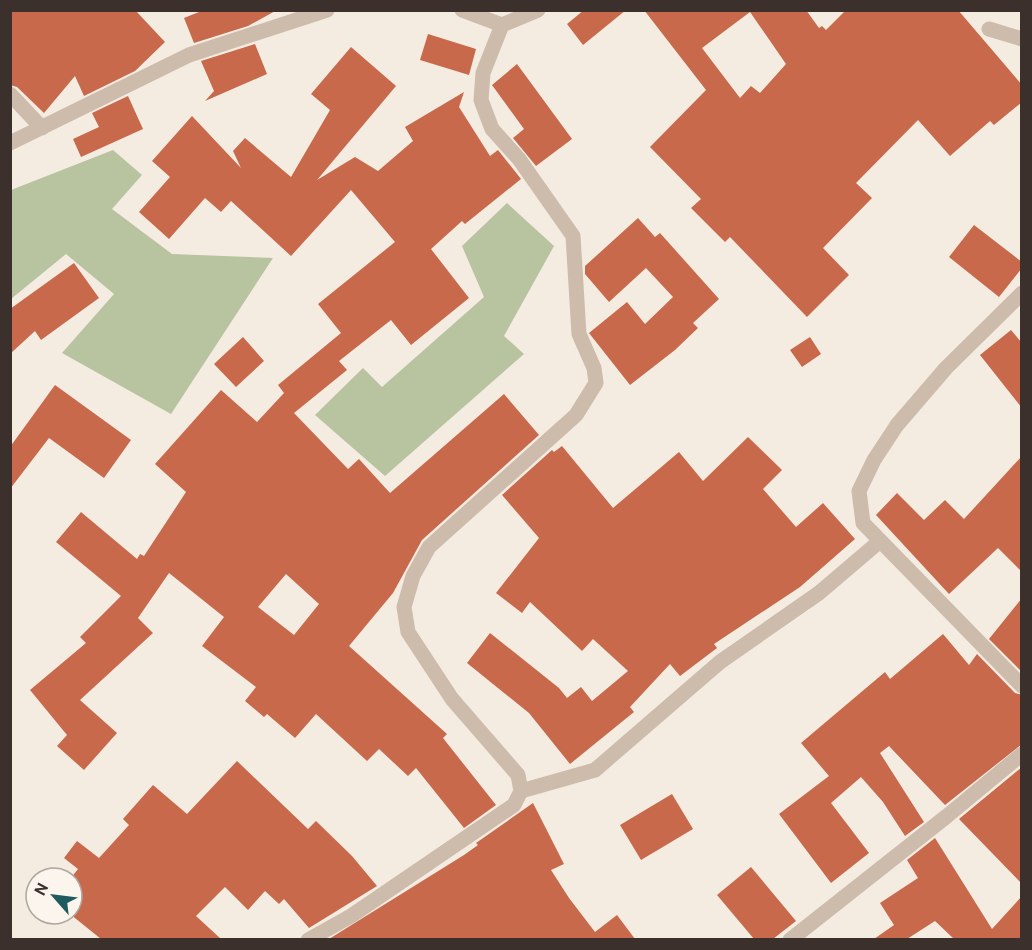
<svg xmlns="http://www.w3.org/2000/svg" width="1032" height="950" font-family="Cabin,sans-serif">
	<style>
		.green { fill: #b8c4a0 }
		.building { fill: #c8694b; fill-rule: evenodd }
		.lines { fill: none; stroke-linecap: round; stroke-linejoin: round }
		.minor { stroke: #cdbbac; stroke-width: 15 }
	</style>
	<rect width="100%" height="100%" fill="#f4ebe1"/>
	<path class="green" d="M113,150L142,175L112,209L172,254L273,258L171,414L62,353L114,294L66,254L11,299V190Z
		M507,203L554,246L504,336L524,354L385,476L315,415L363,368L382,387L484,297L462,246Z"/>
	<path class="building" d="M10,10H135L165,42L135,71L84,96L75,76L44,113L17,87L10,85Z
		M204,10H277L248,26L194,43L184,18Z
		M584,10H626L583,45L567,24Z
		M644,10H806L819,28L822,26L826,30L846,10H958L1022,85V102L994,125L990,121L950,156L918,120L856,183L872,198L823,248L849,275L807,317L730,237L725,242L691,208L701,199L650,147L706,90ZM750,12L786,64L760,93L751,86L740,98L702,48Z
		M428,34L476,49L469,75L420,60Z
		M255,44L267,74L205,101L214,91L201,61Z
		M351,47L396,86L317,180L355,157L378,171L413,141L405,127L464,92L459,107L490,156L498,150L521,179L465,224L462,221L431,249L469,298L411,345L391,320L339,361L347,370L294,413L348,469L359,459L390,493L504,394L539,435L422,540L393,593L349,646L447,734L443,738L496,805L464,828L416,768L408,776L379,749L367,761L316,714L295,738L267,714L264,717L245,701L256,687L202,646L224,617L169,573L138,618L153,633L80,700L117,733L84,770L57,746L67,735L30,690L86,643L80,637L121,596L56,542L81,512L137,559L140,554L144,556L186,492L155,464L221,390L257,422L284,393L278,385L341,333L318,304L395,242L351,190L291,256L231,201L221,212L205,198L169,239L139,212L170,177L152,161L192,116L241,168L233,151L245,138L291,177L330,110L311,94ZM286,574L319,604L294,635L258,607Z
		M517,64L572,139L536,166L513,138L524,129L492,85Z
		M128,96L143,129L81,157L73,139L99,127L92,113Z
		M638,218L655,237L660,233L719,299L693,323L698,328L675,350L630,385L589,333L627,302L645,324L673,297L646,268L609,302L585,274V266Z
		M974,225L1022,262V268L999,297L949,257Z
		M74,263L99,298L41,340L35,331L10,354V309Z
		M1011,330L1022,343V408L980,355Z
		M243,337L264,361L236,387L214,364Z
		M810,337L821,354L802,367L790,350Z
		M55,385L131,440L104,478L49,438L10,489V447Z
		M748,437L782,470L763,489L796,527L823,503L855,539L800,587L714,644L717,648L680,676L670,664L630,707L634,712L570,764L529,713L467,663L490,633L559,688L567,698L581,687L592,701L628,671L593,639L582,651L530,602L522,613L496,593L539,538L502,495L552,450L554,452L562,446L613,508L679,452L703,481Z
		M1022,456V572L998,548L949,594L876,515L897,493L924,520L945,500L964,519Z
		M1022,598V672L989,639Z
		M943,634L969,665L977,654L1015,693L1022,695V744L945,805L889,746L880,753L924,822L905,836L883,802L861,777L831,803L869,853L831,883L779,814L829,776L801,743L885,672L890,679Z
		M237,761L308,829L316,821L352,856L377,886L309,928L284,899L279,904L265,891L248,910L225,887L196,916L221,939H101L70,914H72L71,878L78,869L64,858L77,841L99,858L129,825L123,819L153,785L187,814Z
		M1022,767V884L959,819Z
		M672,794L693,829L641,860L620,825Z
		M533,803L564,864L551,870L569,898L595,932L617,915L635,939H329L464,855L478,845L476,843Z
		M935,838L992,929L1022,896V939H954L935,921L907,939H874L894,925L880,903L918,878L907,860Z
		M751,867L796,921L773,939H754L717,895Z"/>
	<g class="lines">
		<path class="minor" d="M462,10L502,25L538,10
			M989,29L1022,39
			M10,94L42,128
			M10,143L189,55L327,10
			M1022,293L946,368L897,425L874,460L859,491L863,523L1022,686
			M521,791L595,770L720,662L819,593L880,541
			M308,940L351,916L514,805L521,791L518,775L452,699L408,632L404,607L413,576L429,547L576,415L596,383L594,368L579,334L573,236L519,159L492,129L481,100L483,73L502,25
			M790,940L947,816L1022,754"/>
	</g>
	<rect width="1032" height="950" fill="none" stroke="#3b302b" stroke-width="24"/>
	<g transform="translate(54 896) rotate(298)"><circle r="28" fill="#fbf5ee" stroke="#aea6a0" stroke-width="1.5"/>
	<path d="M0-4.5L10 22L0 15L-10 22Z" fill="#1f5a5e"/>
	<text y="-9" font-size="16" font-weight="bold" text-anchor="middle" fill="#3b302b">N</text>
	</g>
</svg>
